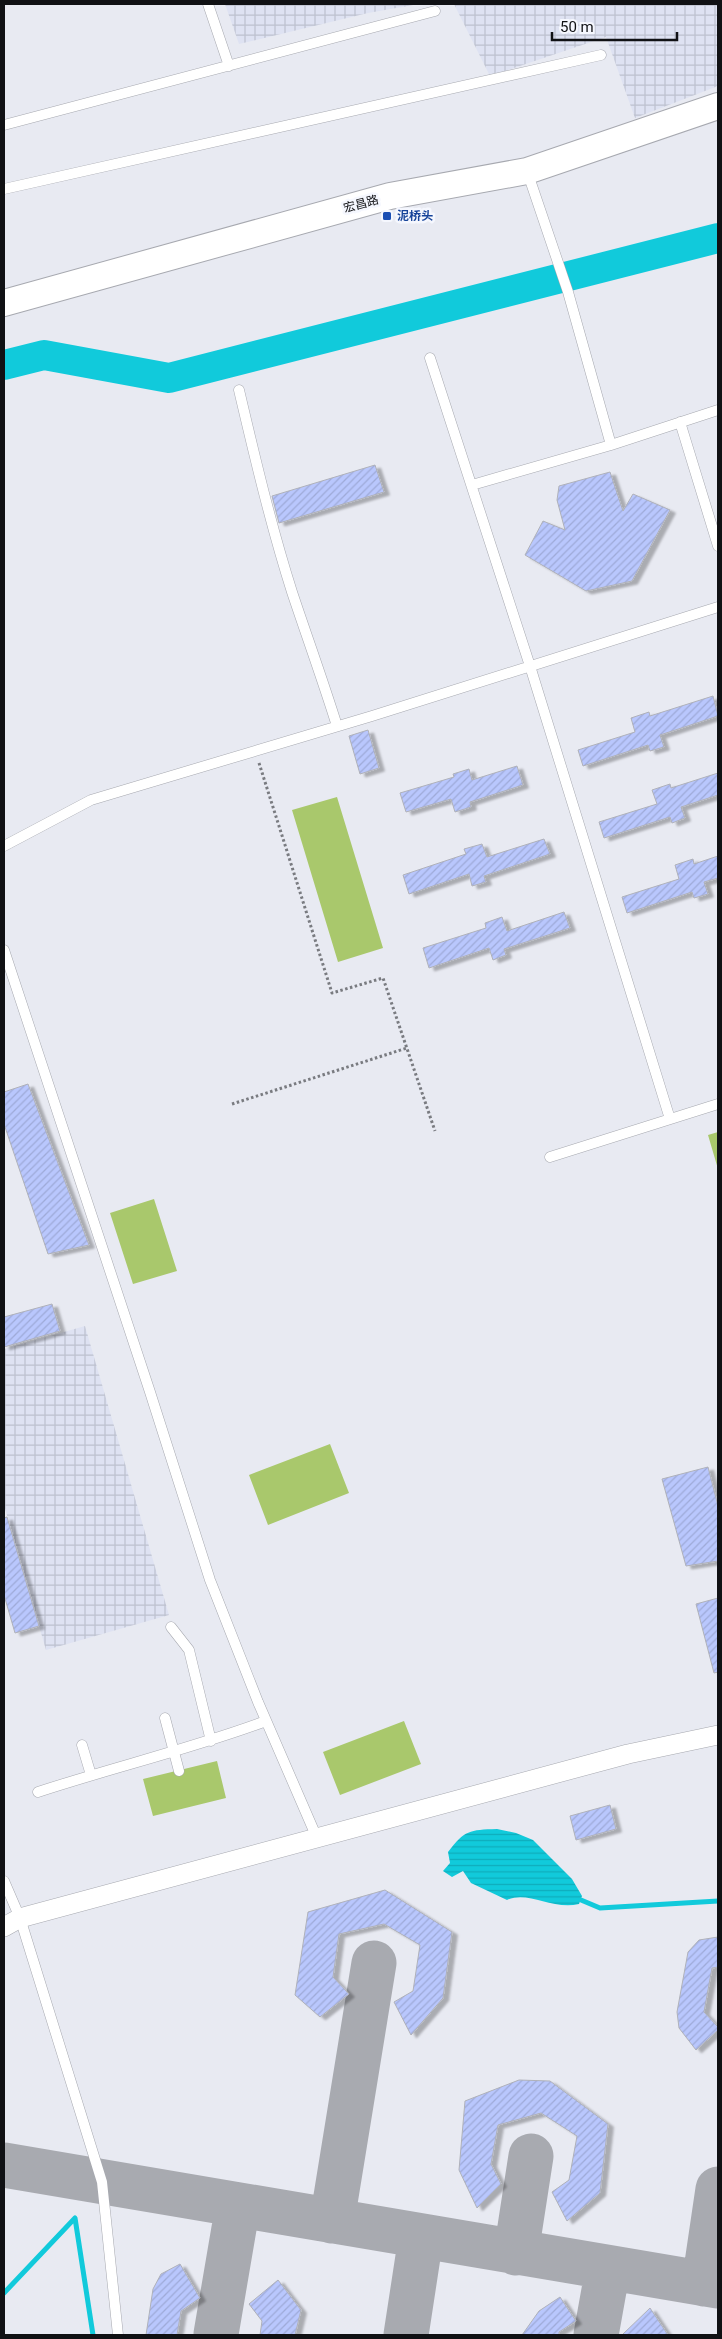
<svg xmlns="http://www.w3.org/2000/svg" width="722" height="2339" font-family="Roboto,'Noto Sans SC',sans-serif">
	<style>
		.industrial { fill: url(#industrial-grid) }
		.garden { fill: #a9c86c }
		.water { fill: url(#water-rules) }
		.lines { fill: none; stroke-linecap: round; stroke-linejoin: round }
		.stream { stroke: #11cadb; stroke-width: 5 }
		.river { stroke: #11cadb; stroke-width: 30 }
		.taxiway { stroke: #a8aab0; stroke-width: 45 }
		.building { fill: url(#building-hatch); stroke: #afb1b9; filter: url(#shadow) }
		.lane-casing { stroke: #a7a9b0; stroke-width: 11 }
		.street-casing { stroke: #a7a9b0; stroke-width: 20 }
		.secondary-casing { stroke: #a7a9b0; stroke-width: 28 }
		.path { stroke: #797b80; stroke-width: 3; stroke-dasharray: 2.5 2.5; stroke-linecap: butt }
		.lane { stroke: #fff; stroke-width: 10 }
		.street { stroke: #fff; stroke-width: 19 }
		.secondary { stroke: #fff; stroke-width: 26 }
		.transit-dot { fill: #1a4fb4; stroke: #f5f7fe; stroke-width: 2 }
		.labels { text-anchor: middle; dominant-baseline: central; stroke-width: 5; stroke-linejoin: round; paint-order: stroke }
		.street-label { font-size: 12px; fill: #101114; stroke: #f5f7fe }
		.transit-label { font-size: 12px; font-weight: bold; fill: #164399; stroke: #f5f7fe; text-anchor: start }
	</style>
	<defs>
		<pattern id="industrial-grid" width="8" height="8" patternUnits="userSpaceOnUse" patternTransform="scale(1.25)"><rect width="8" height="8" fill="#dee2f2"/><path d="M0 4h8M4 0v8" fill="none" stroke="#bdc1cf"/></pattern>
		<pattern id="water-rules" width="6" height="5" patternUnits="userSpaceOnUse" patternTransform="scale(1.25)"><rect width="6" height="5" fill="#11cadb"/><path d="M0 2.5h6" fill="none" stroke="#0facbb"/></pattern>
		<pattern id="building-hatch" width="6" height="6" patternUnits="userSpaceOnUse" patternTransform="scale(1.25)"><rect width="6" height="6" fill="#b9c7fd"/><path d="M-1 1l2-2M0 6l6-6M5 7l2-2" fill="none" stroke="#9eaad8"/></pattern>
		<filter id="shadow"><feDropShadow dx="5.5" dy="3" stdDeviation="1" flood-color="#0004"/></filter>
	</defs>
	<rect width="100%" height="100%" fill="#e8eaf2"/>
	<path class="industrial" d="M225,4H419L368,13L239,44Z
		M454,4H718V86L635,118L606,37L490,76Z
		M85,1326L169,1615L46,1650L4,1505V1349Z"/>
	<path class="garden" d="M337,797L383,948L338,962L292,810Z
		M718,1132V1169L708,1135Z
		M154,1199L177,1271L133,1284L110,1213Z
		M330,1444L349,1493L268,1525L249,1475Z
		M404,1721L421,1764L340,1795L323,1752Z
		M217,1761L226,1798L153,1816L143,1779Z"/>
	<path class="water" d="M497,1829L516,1833L533,1840L572,1879L582,1896L579,1904C551,1910 528,1890 507,1900L471,1883L463,1871L452,1877L443,1871L450,1863L448,1852C465,1830 469,1830 497,1829Z"/>
	<g class="lines">
		<path class="stream" d="M581,1900L600,1908L718,1901
			M4,2293L75,2218L93,2335"/>
		<path class="river" d="M4,365L44,355L169,378L718,238"/>
		<path class="taxiway" d="M4,2165L718,2286
			M332,2221L374,1963
			M516,2253L531,2156
			M704,2284L718,2189
			M216,2334L238,2205
			M406,2335L421,2237
			M596,2335L608,2268"/>
	</g>
	<path class="building" d="M375,465L384,492L279,523L272,496Z
		M610,472L623,511L633,494L670,510L632,581L586,591L525,555L543,521L565,530L557,500L559,486Z
		M713,696L718,716L660,735L664,747L650,751L648,745L583,766L578,750L635,732L631,718L649,712L650,716Z
		M368,730L379,768L360,774L349,736Z
		M517,766L523,785L470,802L471,807L455,812L451,799L406,812L400,793L454,777L453,774L469,769L472,780Z
		M718,773V795L681,807L685,818L672,823L670,817L604,838L599,822L657,804L652,790L670,784L671,788Z
		M544,839L550,854L484,876L486,882L472,886L469,874L409,894L403,875L466,854L464,849L482,844L487,857Z
		M718,856V878L704,882L708,894L694,898L692,892L627,913L622,897L679,879L675,865L693,859L694,864Z
		M564,912L570,928L504,949L506,955L493,960L489,948L429,968L423,948L486,928L485,923L502,917L507,931Z
		M28,1084L89,1245L48,1254L4,1124V1092Z
		M52,1304L60,1331L4,1347V1317Z
		M708,1467L718,1506V1561L686,1566L662,1479Z
		M7,1517L39,1626L15,1633L4,1595V1518Z
		M718,1598V1672L714,1673L696,1604Z
		M610,1805L616,1829L576,1840L570,1816Z
		M385,1890L452,1932L443,1998L411,2035L394,2002L413,1991L420,1945L384,1924L339,1934L333,1977L349,1994L320,2017L295,1995L308,1912Z
		M718,1937V1967L712,1968L704,2012L718,2027V2030L696,2050L679,2028L677,2012L688,1952L699,1940Z
		M519,2080L550,2081L608,2124L600,2193L567,2221L552,2192L569,2180L577,2136L541,2113L498,2125L491,2164L501,2184L477,2208L459,2170L465,2101Z
		M180,2264L200,2298L181,2311L177,2335H146L153,2289L161,2274Z
		M278,2280L301,2310L295,2335H260L262,2321L249,2304Z
		M560,2297L576,2321L559,2332V2335H522L539,2311Z
		M650,2308L668,2335H622Z"/>
	<g class="lines">
		<defs>
			<path id="lane" d="M208,4L229,66
				M4,125L435,11
				M527,171L568,292L611,445
				M4,189L601,55
				M430,358L530,666L670,1119
				M239,390C255,458 271,526 292,592C307,637 323,681 337,726
				M680,422L718,546
				M472,485L611,445L718,410
				M4,846L91,800L372,716L718,607
				M4,950L150,1392L210,1580L258,1702L317,1838
				M550,1157L718,1104
				M171,1627L189,1650L211,1741
				M165,1718L179,1771
				M82,1745L91,1775
				M38,1792C114,1767 191,1749 266,1721
				M4,1881L20,1918L102,2182L118,2335"/>
			<path id="street" d="M4,1927L20,1918L628,1754L718,1735"/>
			<path id="secondary" d="M4,303L390,196L527,171L718,106"/>
		</defs>
		<use href="#lane" class="lane-casing"/>
		<use href="#street" class="street-casing"/>
		<use href="#secondary" class="secondary-casing"/>
		<path class="path" d="M259,763L332,993L383,978L435,1131
			M232,1104L407,1048"/>
		<use href="#lane" class="lane"/>
		<use href="#street" class="street"/>
		<use href="#secondary" class="secondary"/>
	</g>
	<rect class="transit-dot" x="382" y="211" width="10" height="10" rx="2.5"/>
	<g class="labels">
		<g class="street-label">
			<text transform="translate(361 204) rotate(-15)">宏昌路</text>
		</g>
		<g class="transit-label">
			<text x="397" y="216">泥桥头</text>
		</g>
	</g>
	<rect width="722" height="2339" fill="none" stroke="#101114" stroke-width="10"/>
	<path d="M552 32v8h125v-8" fill="none" stroke="#101114" stroke-width="2.5"/>
	<text x="560" y="32" font-size="15" fill="#101114" stroke="#f5f7fe" stroke-width="4" paint-order="stroke">50 m</text>
</svg>
